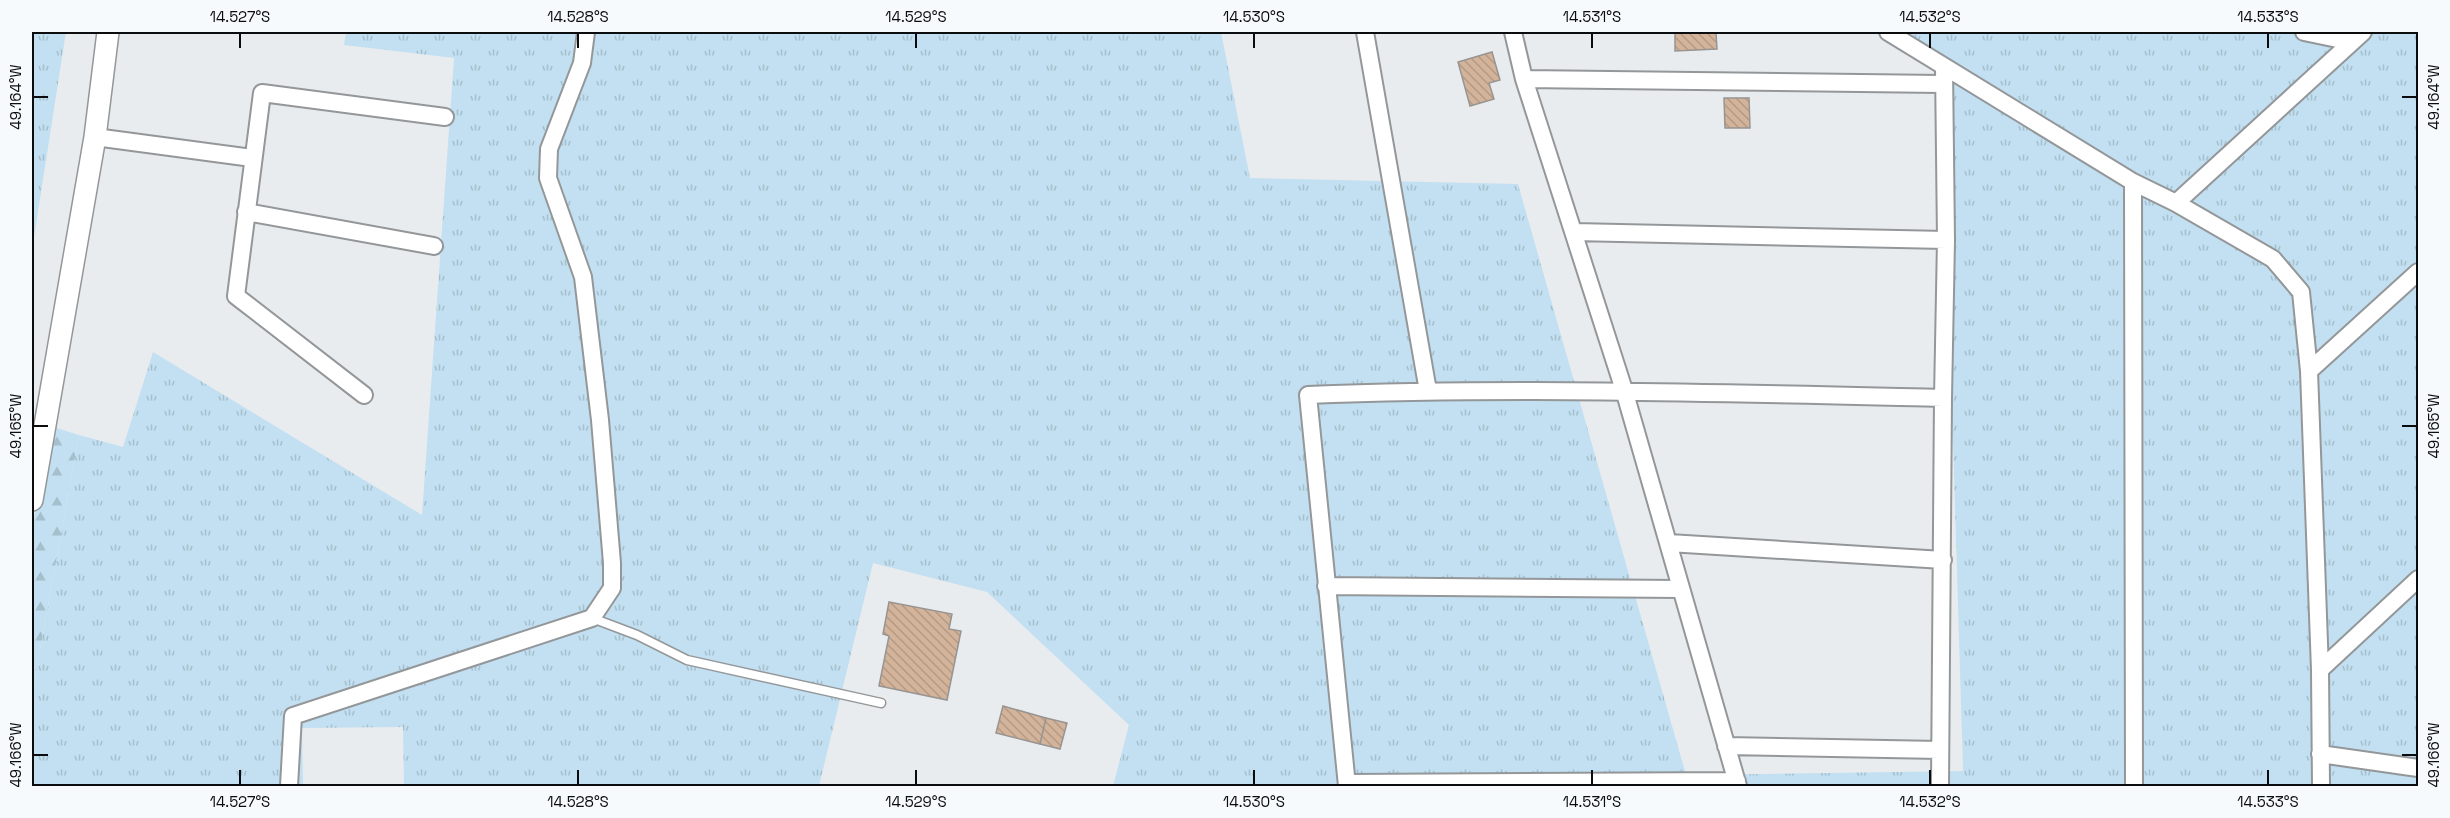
<svg xmlns="http://www.w3.org/2000/svg" width="2450" height="818" font-family="'Space Grotesk',sans-serif">
	<style>
		.grass { fill: url(#grass-tufts) }
		.forest { fill: url(#forest-firs) }
		.building { fill: url(#building-back-hatch); stroke: #979492; stroke-width: 1.5 }
		.lines { fill: none; stroke-linecap: round; stroke-linejoin: round }
		.service-casing { stroke: #949799; stroke-width: 11 }
		.minor-casing { stroke: #949799; stroke-width: 20 }
		.tertiary-casing { stroke: #949799; stroke-width: 24 }
		.service { stroke: #fff; stroke-width: 8 }
		.minor { stroke: #fff; stroke-width: 16 }
		.tertiary { stroke: #fff; stroke-width: 21 }
		.ticks { fill: none; stroke: #0b0c0d; stroke-width: 2 }
		.neatline { fill: none; stroke: #0b0c0d; stroke-width: 2 }
		.ticks-label { font-size: 15px; text-anchor: middle; fill: #0b0c0d }
	</style>
	<defs>
		<pattern id="grass-tufts" width="24" height="20" patternUnits="userSpaceOnUse" patternTransform="scale(1.5)"><rect width="24" height="20" fill="#c2e0f1"/><path d="M3 7l-1-3M5 7V3M7 7l1-3M15 17l-1-3M17 17v-4M19 17l1-3" fill="none" stroke="#a5bfcd"/></pattern>
		<pattern id="forest-firs" width="22" height="20" patternUnits="userSpaceOnUse" patternTransform="scale(1.5)"><rect width="22" height="20" fill="#c2e0f1"/><path d="M5 1l3.5 6h-7zM16 11l3.5 6h-7z" fill="#a5bfcd"/></pattern>
		<pattern id="building-back-hatch" width="6" height="6" patternUnits="userSpaceOnUse" patternTransform="scale(1.5)"><rect width="6" height="6" fill="#d3b49a"/><path d="M-1 5l2 2M0 0l6 6M5-1l2 2" fill="none" stroke="#b49a84"/></pattern>
	</defs>
	<rect width="100%" height="100%" fill="#e9ecef"/>
	<path class="grass" d="M32,32H66L32,250Z
		M346,32H1221L1250,178L1518,184L1686,775L1963,771L1942,75L1945,66L1873,32H2418V786H1113L1129,725L987,592L873,563L819,786H404L403,727L302,728L303,786H32V694L79,435L123,447L153,352L422,515L454,58L344,45Z"/>
	<path class="forest" d="M50,426L79,435L32,694V529Z"/>
	<path class="building" d="M1675,32H1716L1717,49L1675,51Z
		M1492,52L1500,80L1489,83L1494,99L1470,106L1458,62Z
		M1724,98H1749L1750,128H1725Z
		M889,602L952,614L949,629L961,631L947,700L879,686L889,636L883,634Z
		M1003,706L1046,718L1040,744L996,733Z
		M1046,718L1067,723L1060,749L1040,744Z"/>
	<g class="lines">
		<defs>
			<path id="service" d="M592,618L637,635L687,660L881,703"/>
			<path id="minor" d="M1365,32L1428,391
				M1513,32L1524,79L1624,390L1738,786
				M1888,32L2133,182L2176,203L2273,259L2301,292L2309,371L2320,670L2321,786
				M2304,32L2352,42
				M1524,79L1942,84
				M95,137L252,158
				M2133,182L2134,786
				M2176,203L2363,32
				M246,212L434,246
				M1574,232L1946,240
				M2309,371L2418,272
				M364,395L236,296L262,93L445,117
				M1669,543L1943,560
				M1326,586L1681,589
				M2320,670L2418,579
				M1726,746L1940,750
				M2320,754L2418,768
				M1347,783L1737,781
				M289,786L293,716L592,618L612,588V563L600,420L583,277L548,178L549,149L582,63L586,32
				M1347,786L1308,395C1520,387 1731,393 1943,398
				M1940,786L1943,398L1946,240L1944,67"/>
			<path id="tertiary" d="M32,500L95,137L108,32"/>
		</defs>
		<use href="#service" class="service-casing"/>
		<use href="#minor" class="minor-casing"/>
		<use href="#tertiary" class="tertiary-casing"/>
		<use href="#service" class="service"/>
		<use href="#minor" class="minor"/>
		<use href="#tertiary" class="tertiary"/>
	</g>
	<path class="ticks" d="M240,33V48M578,33V48M916,33V48M1254,33V48M1592,33V48M1930,33V48M2268,33V48M33,97H48M2402,97H2417M33,426H48M2402,426H2417M33,755H48M2402,755H2417M240,770V785M578,770V785M916,770V785M1254,770V785M1592,770V785M1930,770V785M2268,770V785"/>
	<rect width="2450" height="818" fill="none" stroke="#f6fafc" stroke-width="66"/>
	<rect x="33" y="33" width="2384" height="752" class="neatline"/>
	<g class="ticks-label">
		<text x="240" y="22">14.527°S</text>
		<text x="578" y="22">14.528°S</text>
		<text x="916" y="22">14.529°S</text>
		<text x="1254" y="22">14.530°S</text>
		<text x="1592" y="22">14.531°S</text>
		<text x="1930" y="22">14.532°S</text>
		<text x="2268" y="22">14.533°S</text>
		<text transform="translate(2434 97) rotate(-90)" y="5">49.164°W</text>
		<text transform="translate(16 97) rotate(-90)" y="5">49.164°W</text>
		<text transform="translate(2434 426) rotate(-90)" y="5">49.165°W</text>
		<text transform="translate(16 426) rotate(-90)" y="5">49.165°W</text>
		<text transform="translate(2434 755) rotate(-90)" y="5">49.166°W</text>
		<text transform="translate(16 755) rotate(-90)" y="5">49.166°W</text>
		<text x="240" y="807">14.527°S</text>
		<text x="578" y="807">14.528°S</text>
		<text x="916" y="807">14.529°S</text>
		<text x="1254" y="807">14.530°S</text>
		<text x="1592" y="807">14.531°S</text>
		<text x="1930" y="807">14.532°S</text>
		<text x="2268" y="807">14.533°S</text>
	</g>
</svg>
